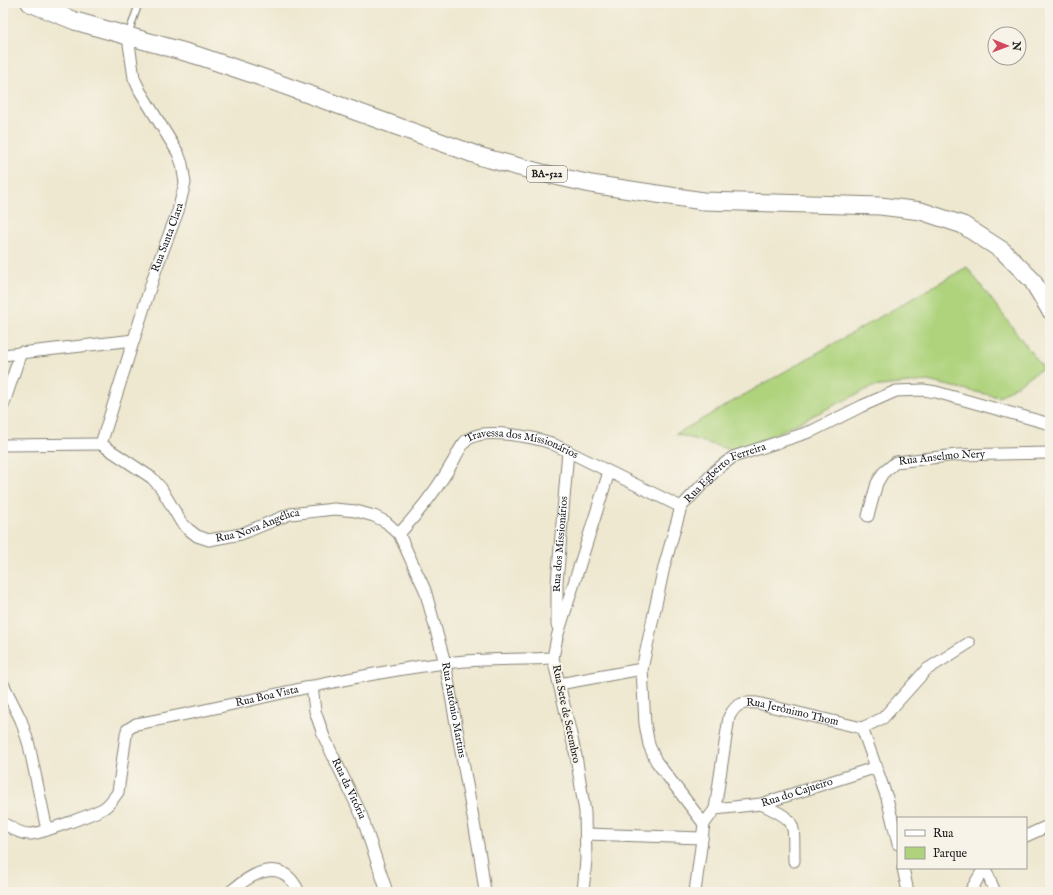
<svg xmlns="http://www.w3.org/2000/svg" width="1053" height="895" font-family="'IM FELL English',serif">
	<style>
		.green { fill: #aed37c; stroke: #65784c }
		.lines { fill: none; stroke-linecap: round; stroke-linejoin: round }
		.lane-casing { stroke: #858276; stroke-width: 8 }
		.street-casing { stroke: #858276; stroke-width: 13 }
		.primary-casing { stroke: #858276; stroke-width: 19 }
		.lane { stroke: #fff; stroke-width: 5.5 }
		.street { stroke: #fff; stroke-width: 11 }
		.primary { stroke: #fff; stroke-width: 17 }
		.labels { text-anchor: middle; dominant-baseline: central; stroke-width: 4; stroke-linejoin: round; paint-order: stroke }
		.shield { fill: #f7f3e8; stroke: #5e5c59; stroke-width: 1 }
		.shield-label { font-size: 10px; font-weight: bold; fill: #1c1c1c }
		.street-label { font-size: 11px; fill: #1c1c1c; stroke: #f7f3e8 }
	</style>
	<rect width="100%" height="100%" fill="#f7f3e8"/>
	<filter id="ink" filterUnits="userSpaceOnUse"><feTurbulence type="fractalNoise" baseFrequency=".025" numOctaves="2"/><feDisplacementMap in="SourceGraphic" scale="8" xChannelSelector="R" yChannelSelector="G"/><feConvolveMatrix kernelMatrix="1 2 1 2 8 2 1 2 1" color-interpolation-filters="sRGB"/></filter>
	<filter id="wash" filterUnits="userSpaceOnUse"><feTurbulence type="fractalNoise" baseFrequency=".012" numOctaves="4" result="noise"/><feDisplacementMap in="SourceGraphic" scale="16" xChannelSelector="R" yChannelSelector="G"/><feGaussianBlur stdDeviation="0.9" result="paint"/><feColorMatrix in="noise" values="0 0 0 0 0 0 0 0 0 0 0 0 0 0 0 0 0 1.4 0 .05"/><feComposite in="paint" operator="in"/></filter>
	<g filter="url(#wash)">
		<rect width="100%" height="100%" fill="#eee8d0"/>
		<path class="green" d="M967,267L1043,368L999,397L927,381L872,387L738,452L676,434Z"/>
	</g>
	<g filter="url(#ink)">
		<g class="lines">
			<defs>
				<path id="lane" d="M241,3H244
					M128,35L139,3"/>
				<g id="street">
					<path d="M3,355L134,340"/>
					<path d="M3,406L21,352"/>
					<path id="s1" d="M101,444L152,478L161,488L181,522L188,529L197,536L209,540L241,534L290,514L334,509L356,511L374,516L386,522L399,534L425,590L445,663L480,856L485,892"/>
					<path id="s2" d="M101,444L156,269L178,211L185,183L182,164L178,153L140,91L134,78L128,37"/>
					<path d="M3,445L101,444"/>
					<path id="s3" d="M868,516L877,483L883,473L896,462L957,455L1050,453"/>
					<path id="s4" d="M399,534C420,511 439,487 454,460C458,453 462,442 470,438C487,428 533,437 551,443L681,507"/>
					<path id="s5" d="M557,625V583L568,451"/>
					<path d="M3,684L21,720L29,745L47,830"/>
					<path d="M559,684L642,669"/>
					<path id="s6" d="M312,686L315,711L324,737L361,814L387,892"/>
					<path d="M862,728L883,718L926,670L969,643"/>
					<path d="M862,728L887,798L898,844"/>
					<path d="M761,804C799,822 793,821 794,861"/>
					<path id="s7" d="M715,809L761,804L877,767"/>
					<path id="s8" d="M3,823C12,828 21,835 31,834C42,833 94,814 104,808C110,804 114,798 118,792L126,735L127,730L136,724C239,705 340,676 445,663C480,658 518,660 553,658"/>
					<path id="s9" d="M704,824L656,761L649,745L645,724L642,669L664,567L681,507L716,470L733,457L812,431L862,406L896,391L923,390L936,392L1050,424"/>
					<path d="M586,834L702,838"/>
					<path d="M1026,836L1050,825"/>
					<path d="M903,868L908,892"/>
					<path d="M985,868L995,892"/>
					<path d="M230,892C252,873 282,855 299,892"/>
					<path d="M583,892L586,860L585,812L576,756L553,658L557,637L609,472"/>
					<path id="s10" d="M695,892L704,824L715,809L729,717C736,703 743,702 757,703L862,728"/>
					<path d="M970,892L984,868"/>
				</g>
				<path id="primary" d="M30,3L75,21L199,56L258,76L482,157L542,173L591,184L703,201L880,206L921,211L963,225L1003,251L1032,280L1050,310"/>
			</defs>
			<use href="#lane" class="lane-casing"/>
			<use href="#street" class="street-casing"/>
			<use href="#primary" class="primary-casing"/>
			<use href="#lane" class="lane"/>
			<use href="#street" class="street"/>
			<use href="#primary" class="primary"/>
		</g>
	</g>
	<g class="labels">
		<rect class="shield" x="527" y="166" width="40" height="16" rx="3"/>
		<g class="shield-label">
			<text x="547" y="174">BA-522</text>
		</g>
		<g class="street-label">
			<text stroke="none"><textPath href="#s2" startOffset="217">Rua Santa Clara</textPath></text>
			<text stroke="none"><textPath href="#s4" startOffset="174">Travessa dos Missionários</textPath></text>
			<text stroke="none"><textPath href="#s3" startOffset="109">Rua Anselmo Nery</textPath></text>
			<text stroke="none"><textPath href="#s9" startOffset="397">Rua Egberto Ferreira</textPath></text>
			<text stroke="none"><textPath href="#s1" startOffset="199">Rua Nova Angélica</textPath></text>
			<text stroke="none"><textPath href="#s5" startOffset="81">Rua dos Missionários</textPath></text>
			<text stroke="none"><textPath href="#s8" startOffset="337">Rua Boa Vista</textPath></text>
			<text stroke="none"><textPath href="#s1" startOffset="535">Rua Antônio Martins</textPath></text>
			<text stroke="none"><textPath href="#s10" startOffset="251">Rua Jerônimo Thom</textPath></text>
			<text transform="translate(566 714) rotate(78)">Rua Sete de Setembro</text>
			<text stroke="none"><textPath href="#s6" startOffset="110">Rua da Vitória</textPath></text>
			<text stroke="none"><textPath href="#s7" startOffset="84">Rua do Cajueiro</textPath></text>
		</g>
	</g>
	<rect width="1053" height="895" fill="none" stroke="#f7f3e8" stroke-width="16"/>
	<rect x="897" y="817" width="130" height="52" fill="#f7f3e8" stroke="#9f9d96"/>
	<rect x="905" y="830" width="20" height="6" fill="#ffffff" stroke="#9f9d96"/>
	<text x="933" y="837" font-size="12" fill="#1c1c1c">Rua</text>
	<rect x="905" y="847" width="20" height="12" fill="#aed37c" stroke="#9f9d96"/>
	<text x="933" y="857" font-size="12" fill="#1c1c1c">Parque</text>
	<g transform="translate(1007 46) rotate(91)"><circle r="19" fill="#f7f3e8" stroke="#9f9d96"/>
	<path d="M0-3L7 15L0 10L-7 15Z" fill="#d1495b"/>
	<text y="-6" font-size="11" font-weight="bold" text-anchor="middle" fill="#1c1c1c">N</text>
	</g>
</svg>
